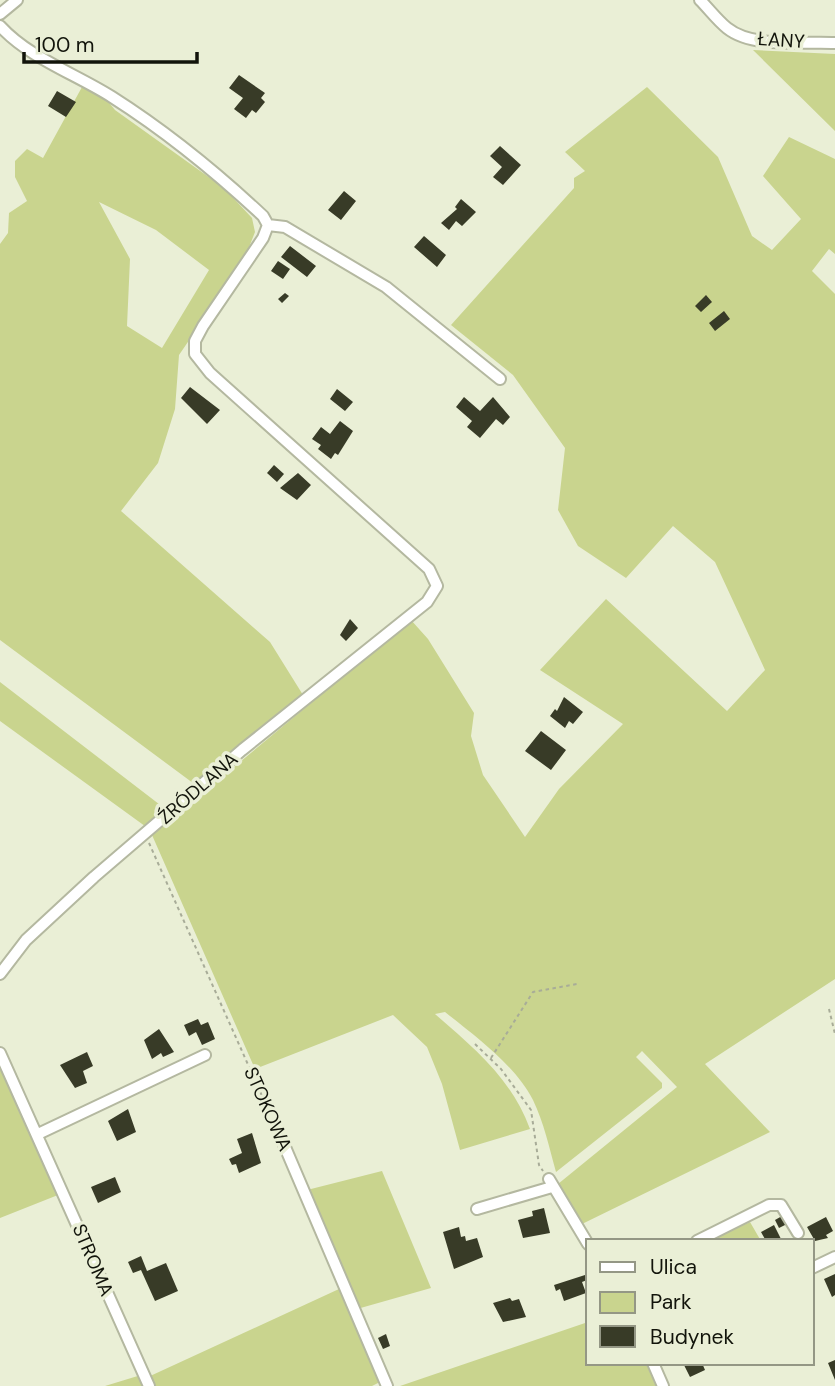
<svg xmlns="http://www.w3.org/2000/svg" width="835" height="1386" font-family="'DM Sans',sans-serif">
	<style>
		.green { fill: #c9d48e; fill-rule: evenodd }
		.building { fill: #383b27 }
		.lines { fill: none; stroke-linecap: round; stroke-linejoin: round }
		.minor-casing { stroke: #b4b8a0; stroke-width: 14 }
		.path { stroke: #a8ac98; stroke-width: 2; stroke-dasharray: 3.5 3.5; stroke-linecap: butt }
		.minor { stroke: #fff; stroke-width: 10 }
		.labels { text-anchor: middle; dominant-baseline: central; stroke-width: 7; stroke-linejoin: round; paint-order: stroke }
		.street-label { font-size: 19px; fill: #12140b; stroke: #eaefd6 }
	</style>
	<rect width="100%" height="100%" fill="#eaefd6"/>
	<path class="green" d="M753,50L835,54V131Z
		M82,87L106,99L115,110L224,188L252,218L255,232L244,260L179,355L175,409L158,463L121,511L270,642L303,695L197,786L0,640V244L8,233L9,213L27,201L15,177V161L27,149L43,158ZM99,202L156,230L209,270L162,348L127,326L130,259Z
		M647,87L718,157L752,236L772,250L801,219L763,176L789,137L835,159V254L829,249L812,271L835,294V979L705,1064L770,1132L582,1224L558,1184L677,1087L642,1051L636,1057L662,1083V1088L556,1172C549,1147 544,1123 533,1100C515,1065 475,1036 445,1012L435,1014C475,1049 511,1078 530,1129L460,1150L442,1084L427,1047L393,1015L255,1069L152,835L411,620L428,639L474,713L471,736L483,775L525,837L559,789L623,724L540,670L606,599L727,711L765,670L715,562L673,526L626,578L578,546L558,510L565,448L513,375L451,325L574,188V178L585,171L565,152Z
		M0,682L168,811L149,829L0,721Z
		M0,1061L58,1195L0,1218Z
		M382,1171L431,1288L357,1309L307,1190Z
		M750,1222L761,1241H709Z
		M339,1289L380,1382L372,1386H152L148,1377Z
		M588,1322V1363H646L656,1386H400Z
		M141,1375L145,1386H105Z"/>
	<path class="building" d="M239,75L265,93L261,98L265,102L256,113L252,110L246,118L234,109L243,98L229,88Z
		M57,91L76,102L66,117L48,106Z
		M500,146L521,165L503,185L493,177L502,167L490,156Z
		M344,191L356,201L341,220L328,210Z
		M461,199L476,212L462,226L456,221L449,230L441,223L457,209L455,207Z
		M424,236L446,255L437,267L414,247Z
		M290,246L316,266L307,277L281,257Z
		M278,261L290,269L283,279L271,271Z
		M285,293L289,296L282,303L278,299Z
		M706,295L712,302L701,312L695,306Z
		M724,311L730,319L715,331L709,323Z
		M190,387L220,410L207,424L181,398Z
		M337,389L353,402L345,411L330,399Z
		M464,397L480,411L493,397L510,417L503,425L496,419L480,438L467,427L472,421L456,407Z
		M340,421L353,431L338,455L335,453L331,459L318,449L321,445L312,439L321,427L330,434Z
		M274,465L284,474L277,482L267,473Z
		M298,473L311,485L297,500L280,488Z
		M350,619L358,628L346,641L340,635Z
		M564,697L583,712L573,724L569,721L565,728L550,716L555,709L557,711Z
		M541,731L566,750L551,770L525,751Z
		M198,1019L201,1025L208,1022L215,1039L202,1045L196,1032L189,1036L184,1025Z
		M159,1029L174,1052L163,1057L161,1053L152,1059L144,1040Z
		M87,1052L93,1066L83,1071L87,1083L75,1088L60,1065Z
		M128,1109L136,1132L117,1141L108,1121Z
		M252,1133L261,1163L239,1173L236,1164L232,1165L229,1159L242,1153L237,1139Z
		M115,1177L121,1192L98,1203L91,1187Z
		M544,1208L550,1233L523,1238L518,1220L533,1216L532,1211Z
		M782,1216L787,1224L779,1228L775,1220Z
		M826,1217L833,1231L826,1235L828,1238L815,1241L807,1227Z
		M774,1225L782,1241H766L761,1232Z
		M459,1227L461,1237L465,1236L466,1241L477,1238L483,1257L454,1269L443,1232Z
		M141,1256L147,1271L166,1263L178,1291L155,1301L141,1270L133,1273L128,1262Z
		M835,1274V1295L832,1297L824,1279Z
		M585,1275L587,1280L582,1282L586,1293L564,1301L560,1289L556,1291L554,1285Z
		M510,1298L512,1301L519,1299L526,1317L503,1322L493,1303Z
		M386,1334L390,1346L383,1349L378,1338Z
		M835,1360V1380L828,1363Z
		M683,1363H702L705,1370L690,1377Z"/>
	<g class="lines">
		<defs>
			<path id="minor" d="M700,0C709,9 717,20 727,28C753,49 804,41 835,43
				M0,14L17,0
				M0,26C29,58 76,74 112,97C167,132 216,172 263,216L268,225L263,238L203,326L195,341V354L210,373L429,569L437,586L427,602L242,750L94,877L26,940L0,974
				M268,225L285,227L386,287L500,379
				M0,1053L149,1386
				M276,1126L387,1386
				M38,1134L205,1055
				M549,1179L588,1244
				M477,1209L552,1187
				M697,1241L769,1205H781L798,1233
				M812,1268L835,1257
				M653,1363L663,1386"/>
		</defs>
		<use href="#minor" class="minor-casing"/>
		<path class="path" d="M149,843L271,1116
			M829,1009L835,1034
			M475,1044L501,1069L531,1110L539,1165L543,1171
			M491,1058L533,992L577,984"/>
		<use href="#minor" class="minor"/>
	</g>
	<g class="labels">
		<g class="street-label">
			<text transform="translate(781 40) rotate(4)">ŁANY</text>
			<text transform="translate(198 788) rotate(-41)">ŹRÓDLANA</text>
			<text transform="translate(268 1109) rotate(66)">STOKOWA</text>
			<text transform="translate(93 1260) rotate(67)">STROMA</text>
		</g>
	</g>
	<rect x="586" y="1239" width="228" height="126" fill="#eaefd6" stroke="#949785" stroke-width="2"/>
	<rect x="600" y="1262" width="35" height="10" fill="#ffffff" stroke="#949785" stroke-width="2"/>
	<text x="650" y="1274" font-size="21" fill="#12140b">Ulica</text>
	<rect x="600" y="1292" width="35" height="21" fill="#c9d48e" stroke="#949785" stroke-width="2"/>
	<text x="650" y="1309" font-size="21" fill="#12140b">Park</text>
	<rect x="600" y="1326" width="35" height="21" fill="#383b27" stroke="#949785" stroke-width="2"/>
	<text x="650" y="1344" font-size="21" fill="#12140b">Budynek</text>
	<path d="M24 52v10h173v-10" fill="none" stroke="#12140b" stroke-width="3.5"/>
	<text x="35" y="52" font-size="21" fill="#12140b" stroke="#eaefd6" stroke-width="5" paint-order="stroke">100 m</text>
</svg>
